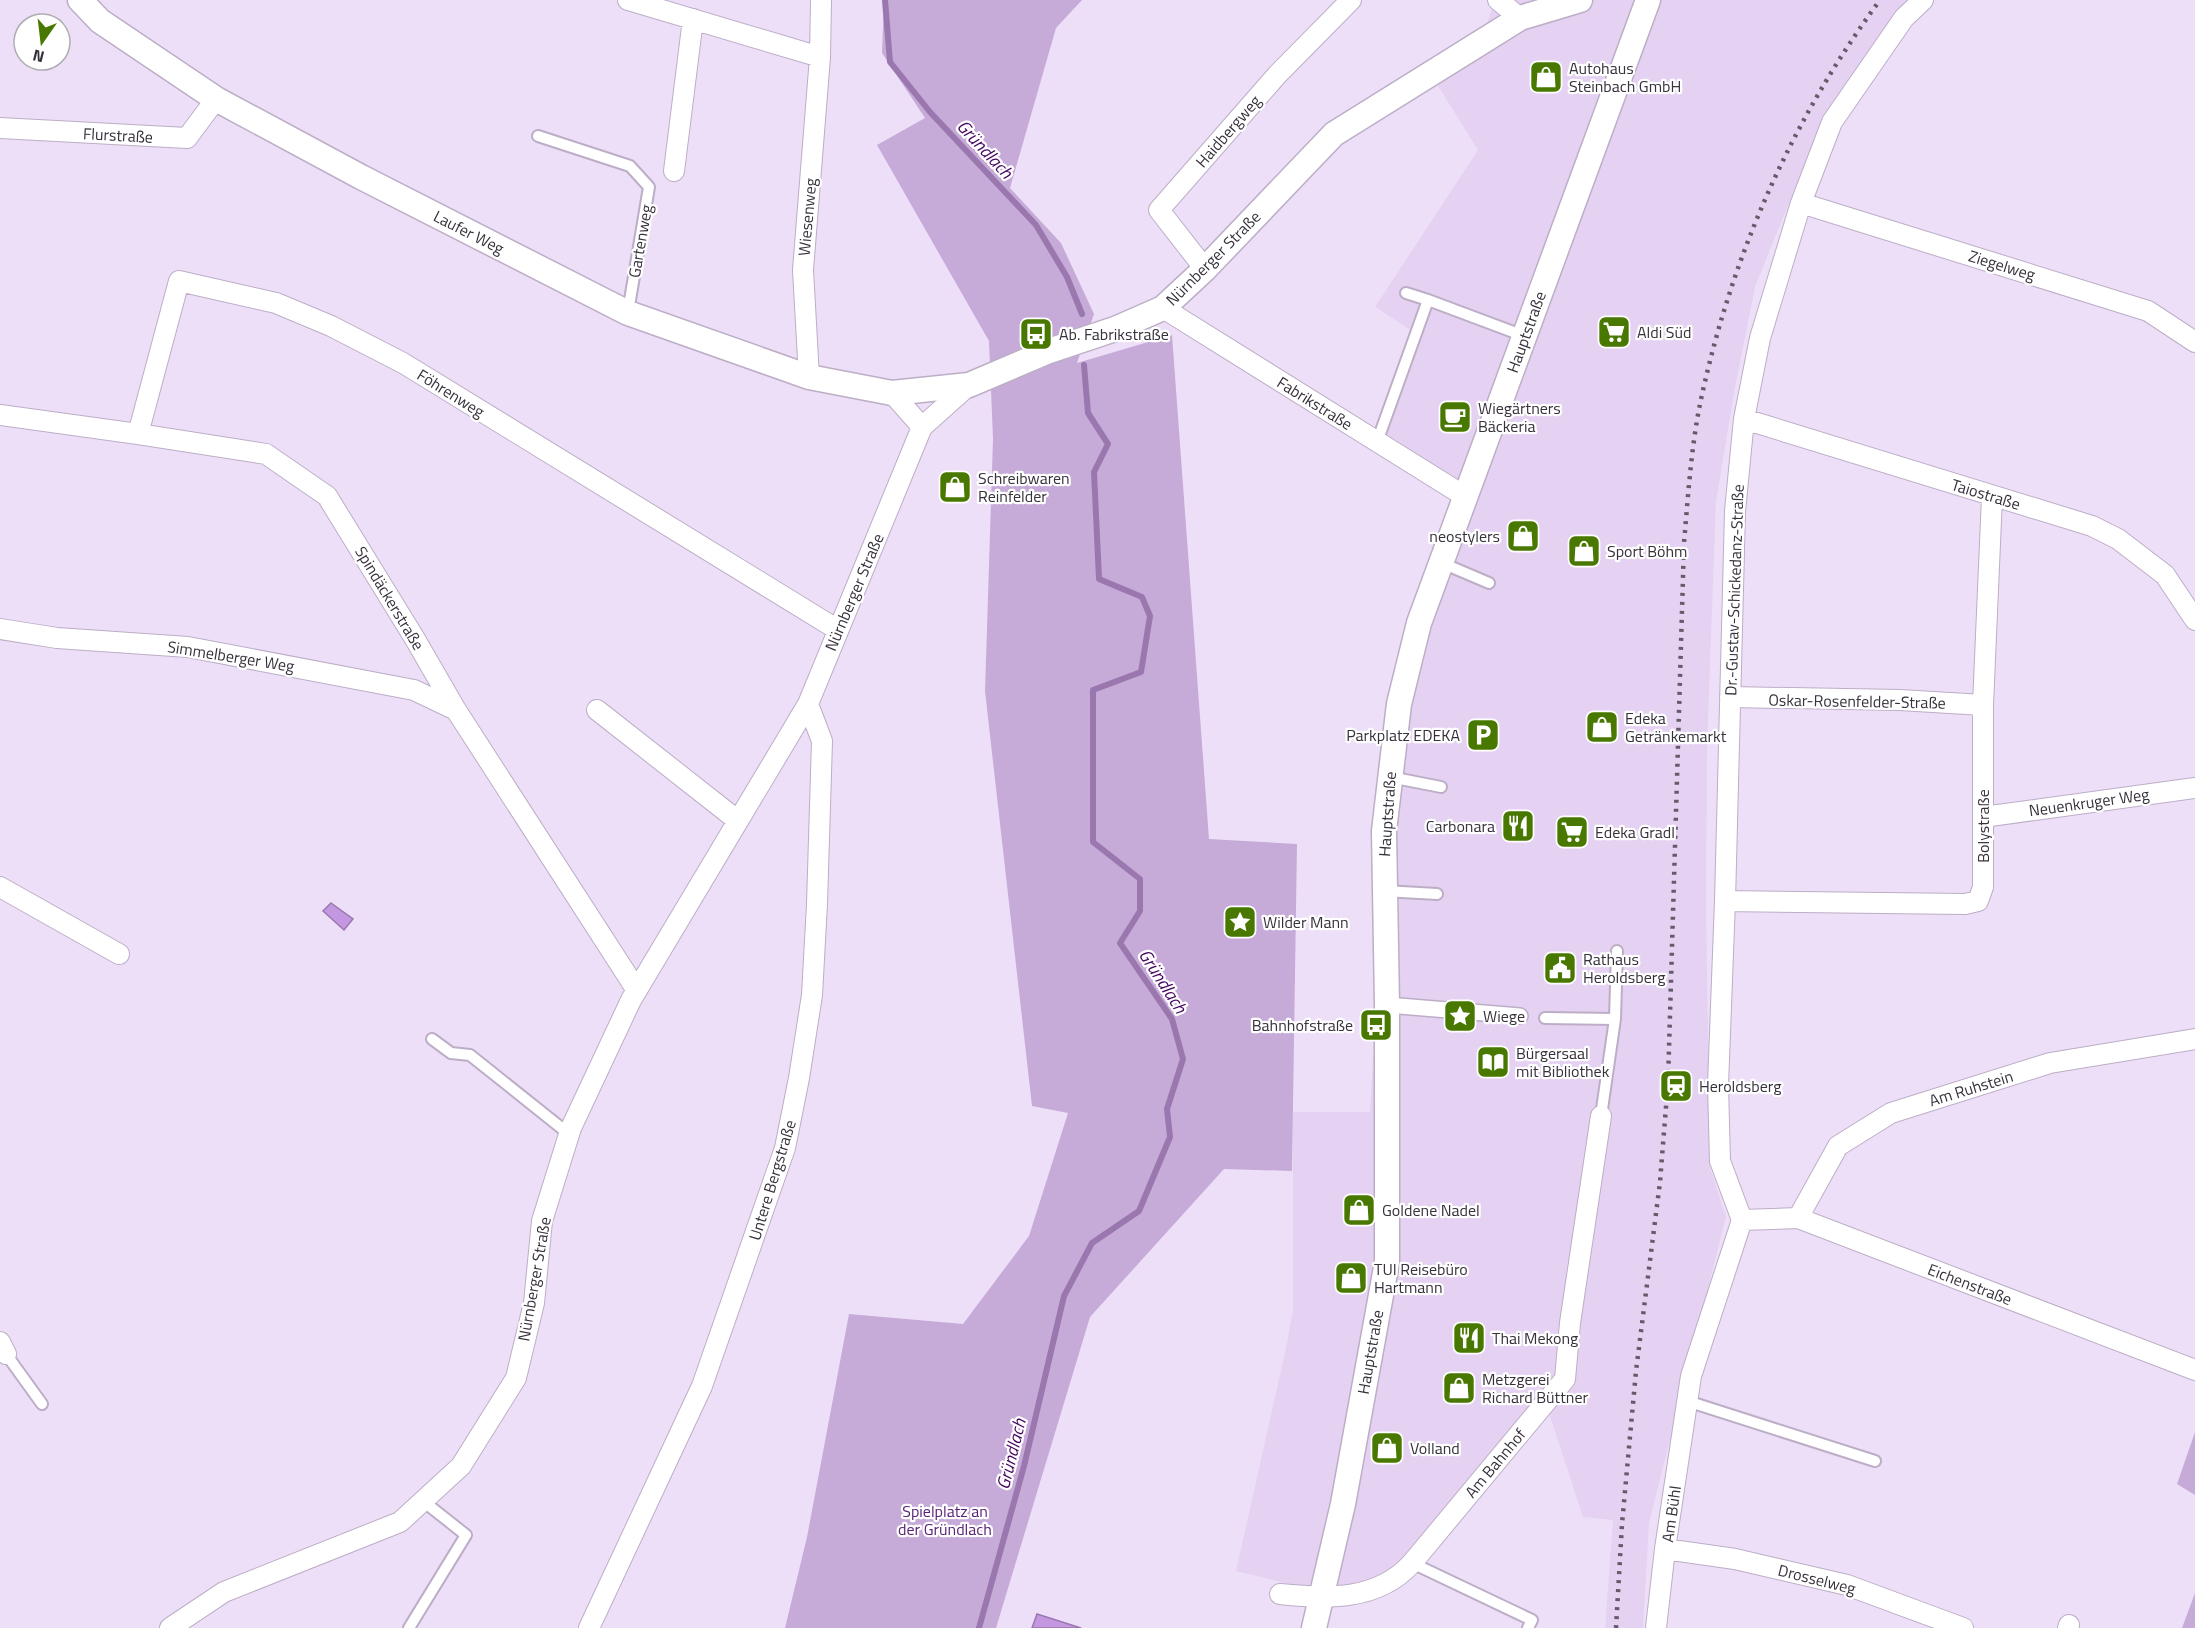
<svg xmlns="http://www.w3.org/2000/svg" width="2195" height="1628" font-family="'Titillium Web',sans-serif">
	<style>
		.built { fill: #e5d2f2 }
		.green { fill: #c6abd8 }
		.water { fill: #c497e1; stroke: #9a78af; stroke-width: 1.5 }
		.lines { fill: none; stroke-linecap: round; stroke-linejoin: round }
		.stream { stroke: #9a78af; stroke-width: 6 }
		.service-casing { stroke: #bcaec6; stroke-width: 14 }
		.pedestrian-casing { stroke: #bcaec6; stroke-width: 18 }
		.minor-casing { stroke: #bcaec6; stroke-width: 22 }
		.tertiary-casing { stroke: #bcaec6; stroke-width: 27 }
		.service { stroke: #fff; stroke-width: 10 }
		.pedestrian { stroke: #fff; stroke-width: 15 }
		.minor { stroke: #fff; stroke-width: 20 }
		.tertiary { stroke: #fff; stroke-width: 24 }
		.rail { stroke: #635b69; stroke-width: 4.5; stroke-dasharray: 3 6; stroke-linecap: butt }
		.labels { text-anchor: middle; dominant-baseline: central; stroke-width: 4.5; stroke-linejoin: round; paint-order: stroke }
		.poi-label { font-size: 16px; fill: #37313b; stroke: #fff; text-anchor: start }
		.street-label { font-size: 16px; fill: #37313b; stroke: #fff }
		.park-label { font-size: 16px; fill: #5b2278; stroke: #fff }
		.water-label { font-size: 18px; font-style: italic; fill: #450560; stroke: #fff }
	</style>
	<rect width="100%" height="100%" fill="#eedff9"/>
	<path class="built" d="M1495,0H1907L1825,114L1755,287L1734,393L1716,502L1707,747L1706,904L1710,1168L1726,1217L1649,1523L1643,1628H1605L1613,1520L1583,1517L1548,1410L1416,1572L1392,1591L1363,1602L1236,1571L1286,1348L1293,1310V1112H1370L1386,831L1402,707L1471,497L1374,436L1412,331L1375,307L1478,150L1438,86L1487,23Z"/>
	<path class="green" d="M884,0H1082L1056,28L1010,188L1061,243L1094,314L1077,363L1172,335L1209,839L1297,844L1292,1171L1224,1169L1090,1317L996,1628H785L807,1537L849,1314L963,1324L1029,1236L1068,1113L1032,1106L985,691L993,439L989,341L877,145L925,118L882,53Z
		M2195,1432V1495L2177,1484Z
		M2195,1593V1628H2182Z"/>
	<path class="water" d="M331,903L353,919L344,930L323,911Z
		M1037,1614L1081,1628H1032Z"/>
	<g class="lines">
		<path class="stream" d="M885,0L890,62L930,112L1036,225L1067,277L1082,314
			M979,1628L1024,1466L1064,1296L1092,1243L1139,1211L1170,1137L1167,1109L1183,1059L1172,1019L1120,943L1140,911V879L1093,842V690L1141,672L1150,616L1142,597L1099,579L1094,472L1108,444L1088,413L1084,365"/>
		<defs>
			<path id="service" d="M538,136L630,166L649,187L628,312
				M1428,300L1524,336
				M1377,442L1428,300L1406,293
				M1442,563L1489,583
				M1390,777L1441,787
				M1384,891L1437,894
				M1545,1018L1615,1019
				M432,1039L451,1053L470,1055L569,1134
				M1601,1116L1615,1019L1617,951
				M6,1354L42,1404
				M1687,1401L1875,1461
				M1412,1563L1532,1620L1528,1628
				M409,1628L466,1535L423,1501"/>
			<path id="pedestrian" d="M1387,1005L1520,1016"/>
			<path id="minor" d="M628,0L820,57
				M1498,0L1520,18
				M0,128L187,138L216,99
				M674,171L693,19
				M1801,203L2148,311L2195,342
				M1205,269L1159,210L1277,75L1351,0
				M1163,308L1466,497
				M809,377L803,270L820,57L821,0
				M892,393L922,427
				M0,415L138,434L266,454L327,496L415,639L456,710L636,989
				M1744,419L2092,526L2118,539L2165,575L2195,620
				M138,434L179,281L276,303L331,326L403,363L838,630
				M0,629L57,638L188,647L414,690L456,710
				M1730,697L1900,700L1983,705
				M597,710L737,820
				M1983,817L2195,788
				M0,887L119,954
				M1725,901L1965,904L1978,901L1983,887V705L1992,497
				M1798,1218L1838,1146L1891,1113L2050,1063L2195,1039
				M1742,1220L1720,1161L1718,1085L1725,901L1735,511L1744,419L1760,338L1801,203L1832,122L1904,18L1923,0
				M1742,1220L1798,1218L2195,1370
				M0,1342L6,1354
				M1665,1549L1735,1559L1847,1585L1963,1628
				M1280,1594C1327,1599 1378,1601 1412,1563L1565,1379L1570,1323L1601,1116
				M170,1628L224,1592L400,1522L461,1466L516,1378L534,1303L542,1221L571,1128L631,1000L808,704L922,427L969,385
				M589,1628L702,1386L785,1148L799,1078L812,995L817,904L822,741L808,704
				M1656,1628L1665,1549L1691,1376L1742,1220
				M2068,1628L2069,1625"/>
			<path id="tertiary" d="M80,0L100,21L216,99L361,177L628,313L809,377L892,393L969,385L1049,351L1115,329L1163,308L1205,269L1334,134L1520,18L1580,0
				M1314,1628L1343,1504L1387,1262V1005L1384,831L1399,704L1419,623L1648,0"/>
		</defs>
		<use href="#service" class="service-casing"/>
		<use href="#pedestrian" class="pedestrian-casing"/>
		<use href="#minor" class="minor-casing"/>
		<use href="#tertiary" class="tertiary-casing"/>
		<use href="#service" class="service"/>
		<use href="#pedestrian" class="pedestrian"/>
		<use href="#minor" class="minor"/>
		<use href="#tertiary" class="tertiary"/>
		<path class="rail" d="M1616,1628L1622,1524L1636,1371L1660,1182L1668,1082L1684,543C1688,497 1691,449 1700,404C1731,257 1791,121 1880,0"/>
	</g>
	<defs>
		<symbol id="shop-square" viewBox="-11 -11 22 22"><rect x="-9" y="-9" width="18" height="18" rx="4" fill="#487800" stroke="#fff"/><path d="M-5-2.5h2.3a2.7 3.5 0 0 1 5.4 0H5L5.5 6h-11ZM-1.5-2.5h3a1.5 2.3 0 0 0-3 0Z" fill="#fff"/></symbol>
		<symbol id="supermarket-square" viewBox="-11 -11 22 22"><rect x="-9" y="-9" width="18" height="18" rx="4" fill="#487800" stroke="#fff"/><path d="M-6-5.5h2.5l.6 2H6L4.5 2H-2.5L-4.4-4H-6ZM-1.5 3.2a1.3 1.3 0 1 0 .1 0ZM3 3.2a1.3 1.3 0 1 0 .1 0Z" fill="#fff"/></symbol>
		<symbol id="bus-square" viewBox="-11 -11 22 22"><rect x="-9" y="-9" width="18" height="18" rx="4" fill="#487800" stroke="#fff"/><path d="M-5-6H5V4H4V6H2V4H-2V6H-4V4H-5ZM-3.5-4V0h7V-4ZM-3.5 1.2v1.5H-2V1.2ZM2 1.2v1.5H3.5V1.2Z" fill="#fff"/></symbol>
		<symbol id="cafe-square" viewBox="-11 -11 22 22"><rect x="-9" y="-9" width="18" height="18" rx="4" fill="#487800" stroke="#fff"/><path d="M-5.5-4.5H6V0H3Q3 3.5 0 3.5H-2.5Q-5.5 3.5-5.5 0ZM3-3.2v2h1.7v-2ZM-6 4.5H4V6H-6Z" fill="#fff"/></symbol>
		<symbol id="parking-square" viewBox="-11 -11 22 22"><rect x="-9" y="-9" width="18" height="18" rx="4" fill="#487800" stroke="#fff"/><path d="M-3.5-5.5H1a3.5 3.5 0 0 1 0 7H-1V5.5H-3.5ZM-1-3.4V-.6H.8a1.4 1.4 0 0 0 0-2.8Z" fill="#fff"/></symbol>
		<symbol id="restaurant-square" viewBox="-11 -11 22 22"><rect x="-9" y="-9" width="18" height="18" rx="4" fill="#487800" stroke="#fff"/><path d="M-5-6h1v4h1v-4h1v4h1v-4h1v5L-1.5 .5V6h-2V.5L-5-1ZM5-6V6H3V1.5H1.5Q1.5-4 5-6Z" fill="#fff"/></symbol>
		<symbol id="sight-square" viewBox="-11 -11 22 22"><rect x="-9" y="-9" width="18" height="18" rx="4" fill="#487800" stroke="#fff"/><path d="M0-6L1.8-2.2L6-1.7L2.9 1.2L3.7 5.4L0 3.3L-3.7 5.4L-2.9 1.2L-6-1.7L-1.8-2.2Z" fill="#fff"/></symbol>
		<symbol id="civic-square" viewBox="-11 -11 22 22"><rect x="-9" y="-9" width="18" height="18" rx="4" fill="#487800" stroke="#fff"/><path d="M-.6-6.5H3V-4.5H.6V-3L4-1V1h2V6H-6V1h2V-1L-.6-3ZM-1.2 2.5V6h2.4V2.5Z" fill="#fff"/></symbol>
		<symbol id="library-square" viewBox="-11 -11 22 22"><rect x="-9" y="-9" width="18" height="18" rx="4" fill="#487800" stroke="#fff"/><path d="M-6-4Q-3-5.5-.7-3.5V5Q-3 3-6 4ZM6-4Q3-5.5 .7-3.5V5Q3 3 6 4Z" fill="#fff"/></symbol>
		<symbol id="station-square" viewBox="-11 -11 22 22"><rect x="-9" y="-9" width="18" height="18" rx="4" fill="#487800" stroke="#fff"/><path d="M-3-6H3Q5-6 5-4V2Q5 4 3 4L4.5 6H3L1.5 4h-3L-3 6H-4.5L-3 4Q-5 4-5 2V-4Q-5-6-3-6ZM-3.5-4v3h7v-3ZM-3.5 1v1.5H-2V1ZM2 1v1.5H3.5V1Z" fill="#fff"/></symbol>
	</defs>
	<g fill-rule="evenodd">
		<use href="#shop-square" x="1527" y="58" width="38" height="38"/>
		<use href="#supermarket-square" x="1595" y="313" width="38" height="38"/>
		<use href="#bus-square" x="1017" y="315" width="38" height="38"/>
		<use href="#cafe-square" x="1436" y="398" width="38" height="38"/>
		<use href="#shop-square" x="936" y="468" width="38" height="38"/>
		<use href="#shop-square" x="1504" y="517" width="38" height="38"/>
		<use href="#shop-square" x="1565" y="532" width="38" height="38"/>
		<use href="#shop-square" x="1583" y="708" width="38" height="38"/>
		<use href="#parking-square" x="1464" y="716" width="38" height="38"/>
		<use href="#restaurant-square" x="1499" y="807" width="38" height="38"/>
		<use href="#supermarket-square" x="1553" y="813" width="38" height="38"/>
		<use href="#sight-square" x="1221" y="903" width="38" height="38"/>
		<use href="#civic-square" x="1541" y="949" width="38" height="38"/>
		<use href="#sight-square" x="1441" y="997" width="38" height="38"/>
		<use href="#bus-square" x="1357" y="1006" width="38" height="38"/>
		<use href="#library-square" x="1474" y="1043" width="38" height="38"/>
		<use href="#station-square" x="1657" y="1067" width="38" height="38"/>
		<use href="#shop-square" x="1340" y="1191" width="38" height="38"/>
		<use href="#shop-square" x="1332" y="1259" width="38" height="38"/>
		<use href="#restaurant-square" x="1450" y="1319" width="38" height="38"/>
		<use href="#shop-square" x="1440" y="1369" width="38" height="38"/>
		<use href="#shop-square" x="1368" y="1429" width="38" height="38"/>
	</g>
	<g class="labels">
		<g class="poi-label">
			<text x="1569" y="68">Autohaus<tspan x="1569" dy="18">Steinbach GmbH</tspan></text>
			<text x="1637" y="332">Aldi Süd</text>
			<text x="1059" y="334">Ab. Fabrikstraße</text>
			<text x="1478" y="408">Wiegärtners<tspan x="1478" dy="18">Bäckeria</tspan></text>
			<text x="978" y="478">Schreibwaren<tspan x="978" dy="18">Reinfelder</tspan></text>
			<text x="1500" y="536" text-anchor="end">neostylers</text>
			<text x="1607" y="551">Sport Böhm</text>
			<text x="1625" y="718">Edeka<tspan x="1625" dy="18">Getränkemarkt</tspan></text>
			<text x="1460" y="735" text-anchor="end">Parkplatz EDEKA</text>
			<text x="1495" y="826" text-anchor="end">Carbonara</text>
			<text x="1595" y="832">Edeka Gradl</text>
			<text x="1263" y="922">Wilder Mann</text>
			<text x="1583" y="959">Rathaus<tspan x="1583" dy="18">Heroldsberg</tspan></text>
			<text x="1483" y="1016">Wiege</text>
			<text x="1353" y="1025" text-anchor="end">Bahnhofstraße</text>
			<text x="1516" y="1053">Bürgersaal<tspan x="1516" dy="18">mit Bibliothek</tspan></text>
			<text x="1699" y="1086">Heroldsberg</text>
			<text x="1382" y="1210">Goldene Nadel</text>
			<text x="1374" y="1269">TUI Reisebüro<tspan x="1374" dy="18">Hartmann</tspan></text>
			<text x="1492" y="1338">Thai Mekong</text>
			<text x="1482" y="1379">Metzgerei<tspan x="1482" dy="18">Richard Büttner</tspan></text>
			<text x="1410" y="1448">Volland</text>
		</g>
		<g class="street-label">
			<text transform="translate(1228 131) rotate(-49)">Haidbergweg</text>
			<text transform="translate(118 135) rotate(3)">Flurstraße</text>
			<text transform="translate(807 217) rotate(-85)">Wiesenweg</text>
			<text transform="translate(469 232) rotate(27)">Laufer Weg</text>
			<text transform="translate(640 241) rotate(-80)">Gartenweg</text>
			<text transform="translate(1213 258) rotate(-45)">Nürnberger Straße</text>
			<text transform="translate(2002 265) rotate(17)">Ziegelweg</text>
			<text transform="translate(1526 332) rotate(-70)">Hauptstraße</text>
			<text transform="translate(451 393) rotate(32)">Föhrenweg</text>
			<text transform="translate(1315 403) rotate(32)">Fabrikstraße</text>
			<text transform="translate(1986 494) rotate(17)">Taiostraße</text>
			<text transform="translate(1734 590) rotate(-88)">Dr.-Gustav-Schickedanz-Straße</text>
			<text transform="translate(854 592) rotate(-67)">Nürnberger Straße</text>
			<text transform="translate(390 598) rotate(59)">Spindäckerstraße</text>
			<text transform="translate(231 656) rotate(9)">Simmelberger Weg</text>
			<text transform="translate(1857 701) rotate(1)">Oskar-Rosenfelder-Straße</text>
			<text transform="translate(2089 802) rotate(-8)">Neuenkruger Weg</text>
			<text transform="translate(1387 814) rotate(-86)">Hauptstraße</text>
			<text transform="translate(1983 826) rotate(-90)">Bolystraße</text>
			<text transform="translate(1971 1088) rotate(-17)">Am Ruhstein</text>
			<text transform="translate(772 1180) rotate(-73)">Untere Bergstraße</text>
			<text transform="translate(534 1279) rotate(-80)">Nürnberger Straße</text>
			<text transform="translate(1970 1284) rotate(21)">Eichenstraße</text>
			<text transform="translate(1370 1352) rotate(-80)">Hauptstraße</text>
			<text transform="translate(1495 1463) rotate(-50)">Am Bahnhof</text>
			<text transform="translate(1671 1514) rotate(-82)">Am Bühl</text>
			<text transform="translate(1817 1579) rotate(14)">Drosselweg</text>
		</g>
		<g class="park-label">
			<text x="945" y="1511">Spielplatz an<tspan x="945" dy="18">der Gründlach</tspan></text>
		</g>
		<g class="water-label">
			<text transform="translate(985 149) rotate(47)">Gründlach</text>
			<text transform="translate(1163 981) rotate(57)">Gründlach</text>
			<text transform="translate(1011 1454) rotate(-76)">Gründlach</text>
		</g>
	</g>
	<g transform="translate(42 42) rotate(194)"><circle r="28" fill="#ffffff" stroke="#afadb1" stroke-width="1.5"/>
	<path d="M0-4.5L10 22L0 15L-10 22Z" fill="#487800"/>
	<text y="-9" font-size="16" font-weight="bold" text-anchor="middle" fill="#37313b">N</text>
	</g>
</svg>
